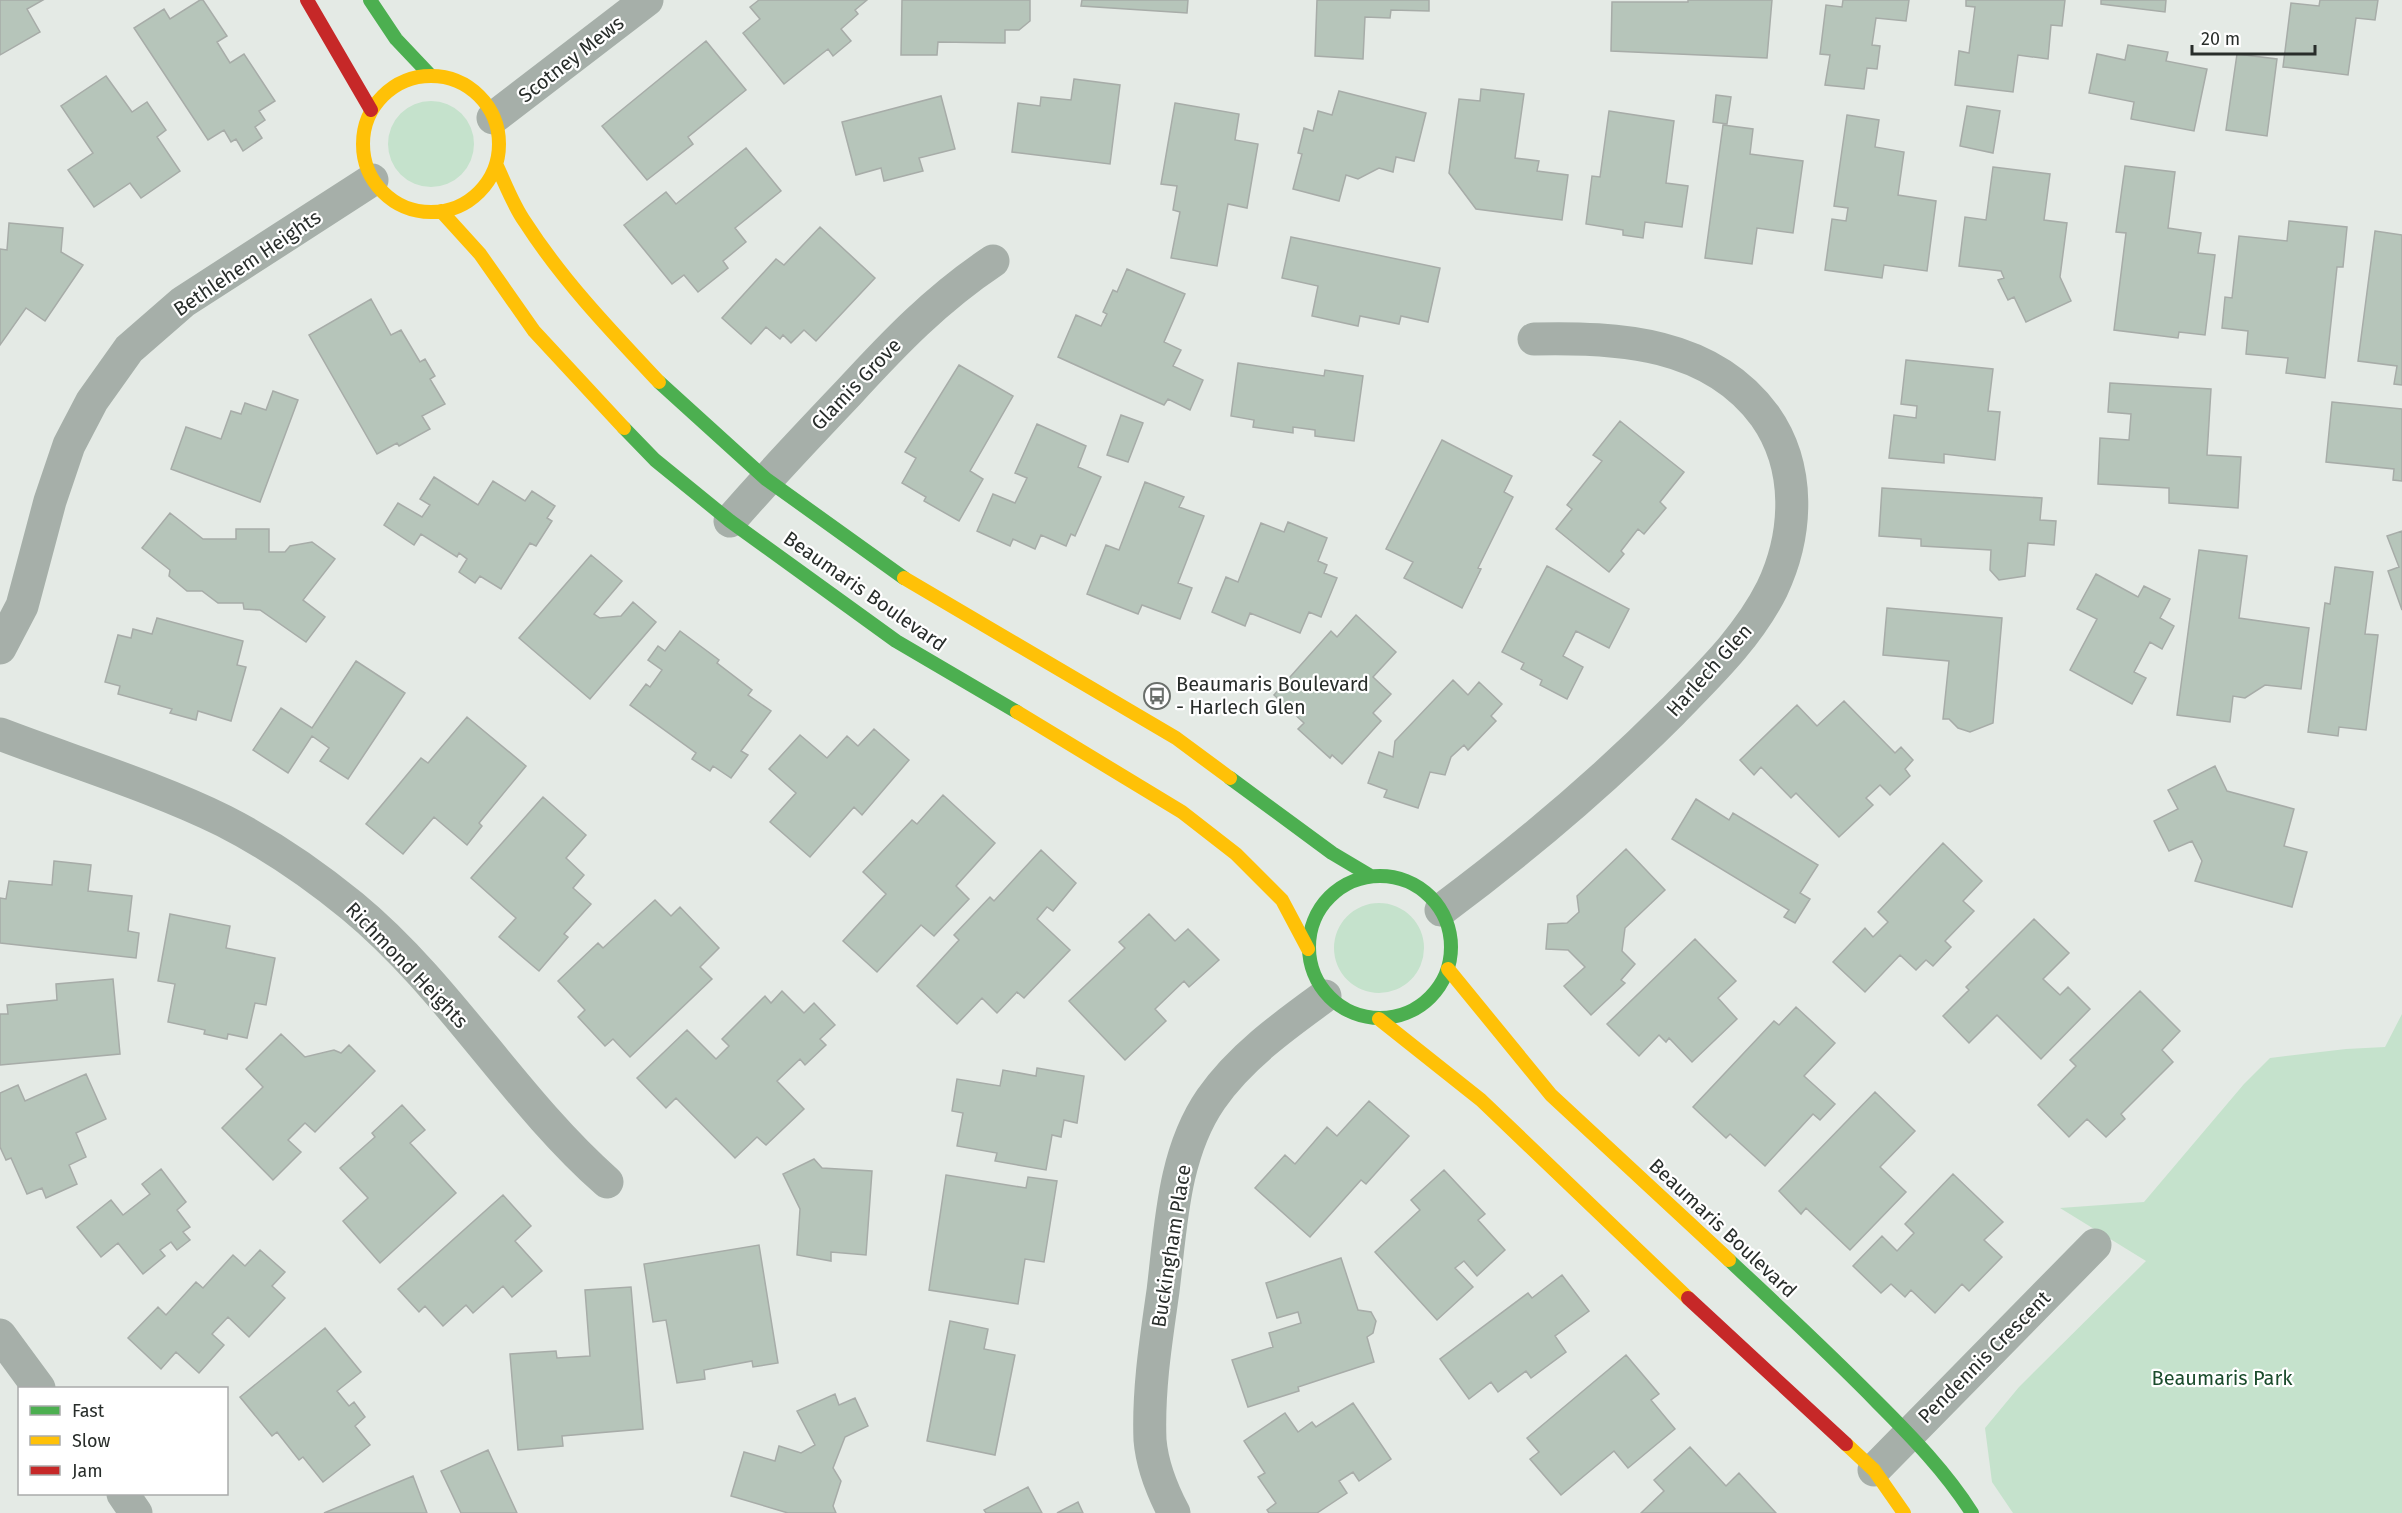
<svg xmlns="http://www.w3.org/2000/svg" width="2402" height="1513" font-family="'Fira Sans',sans-serif">
	<style>
		.green { fill: #c5e2cc }
		.building { fill: #b6c5ba; stroke: #a7aca8; stroke-width: 1.5 }
		.lines { fill: none; stroke-linecap: round; stroke-linejoin: round }
		.street { stroke: #a6afa9; stroke-width: 33 }
		.fast { stroke: #4caf50; stroke-width: 14 }
		.slow { stroke: #ffc107; stroke-width: 14 }
		.jam { stroke: #c62828; stroke-width: 14 }
		.labels { text-anchor: middle; dominant-baseline: central; stroke-width: 4.5; stroke-linejoin: round; paint-order: stroke }
		.street-label { font-size: 20px; fill: #282d2a; stroke: #fff }
		.poi-label { font-size: 20px; fill: #282d2a; stroke: #fff; text-anchor: start }
		.park-label { font-size: 20px; fill: #1b4c2c; stroke: #fff }
	</style>
	<rect width="100%" height="100%" fill="#e4eae5"/>
	<path class="green" d="M388 144a43 43 0 1 1 86 0a43 43 0 1 1-86 0Z
		M1334 948a45 45 0 1 1 90 0a45 45 0 1 1-90 0Z
		M2402,1014V1513H2013L1992,1482L1985,1428L2019,1387L2146,1261L2060,1208L2144,1202L2244,1084L2270,1058L2346,1049L2385,1047Z"/>
	<path class="building" d="M0,0H43L27,9L40,32L0,55Z
		M200,0H203L227,36L217,42L230,63L244,54L275,101L259,111L265,120L255,127L262,138L243,151L236,139L231,142L224,130L208,140L134,28L164,9L170,19Z
		M759,0H867L855,10L858,14L841,29L851,41L833,56L828,49L784,84L743,33L760,19L750,7Z
		M902,0H1030V21L1019,30H1005V43L938,42L937,55H901Z
		M1082,0H1188L1187,13L1081,6Z
		M1317,0H1429V11L1391,10L1390,18L1365,17L1363,59L1315,56Z
		M1688,0H1772L1767,58L1611,51L1612,2H1688Z
		M1843,0H1909L1906,21L1876,18L1872,45L1880,46L1877,69L1867,68L1864,89L1825,85L1830,55L1820,54L1826,5L1842,7Z
		M1966,0H2065L2062,26L2051,25L2048,59L2018,55L2013,92L1955,85L1959,51L1969,53L1975,7L1966,6Z
		M2101,0H2166L2165,12L2101,4Z
		M2320,0H2378L2375,20L2356,18L2348,75L2283,67L2291,3L2319,6Z
		M706,41L746,90L688,137L693,144L647,180L602,126Z
		M2128,45L2168,52L2166,61L2207,69L2194,131L2131,119L2134,102L2089,93L2097,54L2125,60Z
		M2237,54L2277,59L2267,136L2226,130Z
		M106,76L132,112L147,102L166,130L157,137L180,171L141,198L130,183L94,207L68,170L93,153L61,106Z
		M1074,79L1120,85L1110,164L1012,152L1018,103L1040,106L1041,97L1071,100Z
		M1481,89L1524,94L1515,158L1539,161L1537,171L1568,175L1562,220L1476,209L1449,173L1459,99L1480,101Z
		M1339,91L1426,113L1414,161L1396,157L1393,172L1379,168L1358,179L1346,175L1339,201L1293,189L1302,154L1298,153L1304,128L1313,131L1318,111L1332,115Z
		M1716,95L1731,97L1727,124L1713,122Z
		M941,96L955,149L919,158L923,171L884,181L881,168L856,175L842,122Z
		M1175,103L1239,114L1235,140L1258,144L1247,208L1228,204L1217,266L1171,258L1180,212L1173,210L1177,186L1161,184Z
		M1967,106L2000,111L1993,153L1960,146Z
		M1609,111L1674,121L1666,183L1688,186L1682,227L1645,222L1643,238L1623,235V230L1586,224L1592,176L1600,177Z
		M1847,115L1879,120L1875,147L1904,152L1898,195L1936,201L1927,271L1884,265L1882,278L1825,270L1832,219L1846,221L1848,208L1834,206Z
		M1723,125L1753,129L1750,154L1803,161L1793,233L1757,228L1752,264L1705,258Z
		M746,148L781,191L735,228L746,242L723,261L728,268L698,292L684,275L672,284L624,225L666,192L676,204Z
		M2125,166L2175,172L2168,228L2201,233L2198,253L2215,255L2205,335L2179,332L2178,338L2114,330L2126,233L2116,232Z
		M1993,167L2050,174L2044,220L2067,223L2060,277L2071,301L2026,322L2014,297L2008,300L1998,280L2004,278L2001,271L1959,266L1965,217L1986,220Z
		M2289,221L2347,227L2343,267H2337L2325,378L2286,373L2288,358L2246,354L2248,331L2222,328L2225,297L2232,298L2239,236L2287,241Z
		M9,223L63,228L61,252L83,265L45,321L26,308L0,345V249L7,250Z
		M820,227L875,278L816,341L804,330L791,343L783,335L780,339L766,327L751,344L722,318L776,259L784,265Z
		M2375,231L2402,235V385L2394,384L2397,366L2358,361Z
		M1291,237L1440,268L1428,322L1401,316L1399,324L1360,316L1358,326L1312,316L1318,286L1282,278Z
		M1127,269L1185,294L1164,342L1181,350L1173,366L1203,380L1190,410L1168,399L1164,405L1058,357L1076,315L1101,326L1107,314L1103,312L1113,290L1117,292Z
		M371,299L391,335L401,330L420,362L425,359L435,376L430,379L445,404L422,416L430,429L399,446L397,443L377,454L309,335Z
		M1906,360L1993,369L1988,411L2000,412L1995,460L1944,454V463L1889,458L1894,415L1916,418L1917,406L1901,404Z
		M1238,363L1324,376L1325,370L1363,376L1354,441L1315,436V430L1293,427V433L1253,427L1254,420L1231,416Z
		M959,365L1013,396L970,471L983,479L959,521L924,501L926,497L902,483L916,458L905,452Z
		M2110,383L2211,389L2207,455L2241,457L2238,508L2169,503V488L2098,484L2100,438L2129,440L2131,414L2108,412Z
		M273,391L298,400L260,502L171,469L186,427L221,439L231,411L241,414L245,403L266,410Z
		M2332,402L2402,409V481L2393,480L2394,469L2326,462Z
		M1121,415L1143,423L1128,462L1107,455Z
		M1620,421L1684,472L1660,502L1666,508L1644,534L1638,529L1621,551L1624,554L1609,572L1556,529L1572,509L1567,505L1602,461L1593,455Z
		M1037,424L1086,446L1078,467L1101,477L1075,536L1071,534L1066,546L1041,535L1035,549L1013,539L1010,546L977,531L993,494L1015,503L1027,478L1015,473Z
		M1442,440L1512,476L1504,492L1513,497L1478,568L1481,569L1462,608L1404,578L1413,562L1386,549Z
		M434,477L478,505L493,481L525,501L532,491L555,506L547,518L552,521L536,546L530,543L501,589L480,576L475,583L459,572L467,559L459,553L457,557L421,534L414,545L384,525L398,503L422,517L430,505L420,499Z
		M1145,482L1184,497L1179,507L1204,516L1178,583L1192,588L1180,619L1142,605L1138,614L1087,594L1106,545L1119,550Z
		M1882,488L2042,498L2040,520L2056,521L2054,545L2028,543L2025,576L1999,580L1990,570L1991,550L1921,546V539L1879,536Z
		M170,513L203,539H236V529H269V552H285L290,546L312,542L335,559L303,600L325,617L306,642L260,610L244,609L243,603H218L202,591H187L169,576L170,570L142,548Z
		M1288,522L1327,538L1318,561L1327,565L1324,573L1337,578L1321,617L1309,612L1300,633L1250,613L1245,626L1212,612L1226,577L1238,582L1261,523L1284,532Z
		M2402,531V610L2388,571L2399,567L2387,536Z
		M2199,550L2247,556L2239,618L2309,628L2301,689L2265,685L2245,698L2233,696L2230,722L2177,715Z
		M591,555L622,581L594,614L600,618L621,616L633,602L656,622L590,699L519,638Z
		M1547,566L1629,609L1609,648L1576,631L1563,656L1583,667L1567,699L1540,685L1542,680L1521,669L1524,663L1502,652Z
		M2335,567L2373,572L2365,634L2378,635L2366,730L2339,727L2338,736L2308,732L2325,603L2330,604Z
		M2096,574L2138,597L2144,586L2170,599L2160,618L2174,626L2162,649L2150,642L2134,672L2146,678L2132,704L2070,670L2097,619L2077,609Z
		M1887,608L2002,618L1993,723L1970,732L1958,728L1949,719H1943L1949,661L1883,655Z
		M1356,615L1396,652L1373,677L1391,694L1373,713L1381,721L1342,764L1332,755L1330,758L1298,729L1304,723L1274,695L1331,631L1337,637Z
		M157,618L243,641L237,665L246,667L231,721L198,711L196,720L170,713L172,709L118,694L120,686L105,682L118,635L131,638L133,629L152,634Z
		M680,631L719,660L717,663L752,690L748,695L771,711L741,751L748,755L731,778L713,766L710,771L692,759L696,753L630,705L646,684L650,687L662,670L648,660L658,646L665,651Z
		M356,661L405,693L348,779L320,761L329,748L312,736L288,773L253,750L281,708L312,728Z
		M1453,680L1468,695L1479,682L1502,704L1491,716L1496,721L1468,750L1464,745L1451,757L1445,775L1430,772L1418,808L1384,797L1387,790L1368,783L1379,752L1393,757L1395,741Z
		M1844,701L1895,753L1901,747L1913,760L1905,769L1910,776L1890,795L1880,785L1866,798L1873,805L1839,837L1796,793L1791,798L1761,767L1754,775L1740,760L1797,705L1817,726Z
		M467,717L526,766L479,823L482,826L467,845L434,817L403,854L366,824L421,758L428,763Z
		M874,729L909,760L862,815L854,807L810,857L770,822L796,793L769,769L800,735L827,758L847,736L858,746Z
		M2215,766L2227,791L2294,809L2284,846L2307,852L2292,907L2195,881L2202,861L2192,841L2169,851L2154,821L2178,809L2168,790Z
		M943,795L995,843L956,886L969,899L934,936L921,925L877,972L843,941L886,894L863,872L912,820L917,824Z
		M543,797L586,835L566,858L584,875L573,888L591,904L564,934L568,937L539,971L499,937L516,918L471,878Z
		M1696,799L1729,820L1733,813L1818,865L1800,893L1810,899L1795,923L1784,917L1789,910L1672,839Z
		M1943,843L1982,881L1963,901L1974,911L1945,941L1951,947L1933,966L1926,960L1916,970L1900,955L1865,992L1833,962L1865,928L1873,937L1888,922L1878,912Z
		M1626,849L1665,890L1625,928L1622,951L1635,964L1621,980L1625,983L1591,1015L1564,986L1585,967L1568,950L1546,949L1548,924L1567,923L1579,912L1577,896Z
		M1041,850L1076,883L1053,911L1047,907L1037,919L1070,950L1024,998L1017,992L997,1013L982,998L957,1024L917,986L959,940L954,935L990,897L994,901Z
		M54,861L91,865L88,891L132,896L128,931L139,933L136,958L0,943V898L6,899L9,881L52,885Z
		M655,900L671,916L680,907L719,948L700,967L712,979L630,1057L613,1039L605,1046L578,1017L585,1010L558,981L598,943L603,948Z
		M170,914L230,926L226,948L275,958L266,1005L255,1003L247,1038L228,1034L227,1039L204,1034L205,1030L168,1022L175,984L158,981Z
		M1149,914L1175,941L1188,929L1219,960L1189,987L1184,981L1155,1009L1166,1021L1125,1060L1069,1001L1125,948L1119,942Z
		M2034,919L2069,953L2043,979L2060,995L2068,987L2090,1009L2041,1059L1997,1015L1969,1043L1943,1016L1969,990L1966,987Z
		M1695,939L1736,981L1718,998L1737,1019L1692,1062L1669,1038L1666,1042L1659,1035L1639,1056L1607,1024Z
		M113,979L120,1054L0,1065V1014H8L7,1005L57,1000L56,984Z
		M782,991L804,1013L814,1003L835,1025L820,1039L826,1045L805,1065L800,1059L777,1081L804,1109L766,1145L757,1137L735,1158L676,1098L666,1108L637,1078L687,1030L716,1059L729,1046L722,1039L765,996L771,1003Z
		M2140,991L2180,1031L2162,1050L2173,1062L2121,1114L2125,1119L2106,1137L2087,1119L2069,1137L2038,1105L2076,1066L2070,1060Z
		M1796,1007L1835,1043L1804,1076L1835,1104L1820,1120L1813,1114L1765,1166L1730,1134L1726,1138L1693,1107L1774,1021L1779,1025Z
		M281,1034L305,1057L334,1050L341,1053L349,1045L375,1071L315,1132L305,1123L288,1140L301,1152L273,1180L222,1128L263,1087L246,1069Z
		M1037,1068L1084,1076L1077,1123L1064,1120L1061,1137L1052,1135L1046,1170L995,1161L997,1153L957,1146L963,1113L952,1111L957,1079L1000,1086L1003,1070L1036,1076Z
		M86,1074L106,1119L76,1133L86,1157L69,1165L77,1184L46,1198L42,1188L27,1194L11,1158L6,1160L0,1147V1093L18,1085L25,1101Z
		M1875,1092L1915,1131L1880,1167L1906,1192L1850,1250L1806,1208L1801,1214L1779,1191Z
		M1369,1101L1409,1136L1366,1184L1361,1180L1310,1237L1255,1188L1285,1155L1295,1164L1327,1127L1337,1136Z
		M402,1105L425,1130L410,1143L456,1193L380,1263L343,1221L368,1198L340,1168L375,1137L372,1133Z
		M814,1159L822,1168L872,1171L866,1255L831,1252V1261L797,1255L800,1209L783,1174Z
		M161,1169L186,1202L177,1210L190,1227L183,1232L190,1240L177,1250L171,1242L160,1250L165,1256L143,1274L118,1243L101,1257L77,1227L111,1200L123,1215L150,1194L142,1184Z
		M1444,1170L1485,1214L1478,1220L1505,1250L1477,1276L1464,1261L1455,1268L1473,1287L1437,1320L1375,1252L1420,1210L1411,1200Z
		M1953,1174L2003,1222L1984,1240L2002,1257L1969,1291L1962,1284L1935,1313L1911,1290L1905,1297L1891,1284L1881,1293L1853,1266L1882,1236L1897,1251L1914,1233L1905,1224Z
		M946,1175L1026,1188L1028,1177L1057,1181L1044,1262L1025,1259L1018,1304L929,1290Z
		M503,1195L531,1226L515,1241L542,1271L512,1297L503,1286L473,1313L466,1305L443,1326L425,1306L419,1312L398,1289Z
		M759,1245L778,1363L753,1367L752,1361L704,1370L705,1379L677,1383L666,1320L653,1322L644,1264Z
		M260,1250L285,1272L272,1286L285,1298L249,1337L228,1317L212,1334L224,1345L199,1373L176,1352L161,1369L128,1338L158,1307L166,1315L196,1282L203,1288L233,1255L245,1266Z
		M1341,1258L1358,1310L1371,1312L1376,1321L1373,1333L1367,1337L1374,1362L1298,1387L1299,1391L1248,1407L1232,1360L1273,1347L1269,1333L1301,1323L1298,1312L1277,1318L1266,1283Z
		M1562,1275L1589,1311L1555,1336L1566,1352L1531,1378L1526,1371L1498,1392L1491,1382L1469,1399L1440,1359L1528,1293L1532,1298Z
		M631,1287L643,1429L562,1436L563,1446L518,1450L510,1354L556,1351L557,1358L590,1356L585,1290Z
		M950,1321L988,1329L984,1349L1015,1355L995,1455L927,1441Z
		M325,1328L361,1372L337,1391L349,1406L354,1402L365,1417L355,1426L370,1445L323,1482L303,1457L299,1460L277,1432L272,1436L240,1397Z
		M1626,1355L1659,1394L1651,1400L1675,1429L1628,1468L1614,1451L1561,1495L1530,1459L1539,1452L1527,1438Z
		M835,1394L839,1405L855,1398L868,1426L845,1437L833,1468L841,1481L833,1506L836,1513H788L731,1496L744,1452L775,1461L779,1446L801,1453L815,1445L797,1411Z
		M1353,1403L1391,1459L1359,1481L1353,1472L1339,1481L1347,1493L1317,1513H1269L1267,1510L1276,1503L1258,1477L1265,1473L1244,1441L1285,1413L1298,1432L1312,1422L1316,1427Z
		M1690,1447L1726,1486L1739,1473L1776,1513H1641L1664,1491L1654,1480Z
		M488,1450L517,1513H461L441,1471Z
		M413,1476L427,1513H324Z
		M1028,1487L1042,1513H986L984,1510Z
		M1078,1502L1083,1513H1057Z"/>
	<g class="lines">
		<path class="street" d="M493,118L647,0
			M730,521C768,477 808,435 848,393C894,343 936,299 993,261
			M0,648L22,606L50,501L69,445L92,401L129,349L183,302L372,180
			M0,734C73,762 155,787 224,821C269,844 313,874 352,906C449,986 513,1099 607,1182
			M1441,910C1523,849 1600,784 1672,712C1709,674 1748,637 1772,589C1798,534 1801,467 1765,416C1711,342 1618,337 1534,339
			M0,1335L39,1388
			M1874,1470L2095,1245
			M123,1494L136,1513
			M1174,1513C1163,1492 1152,1464 1150,1440C1148,1390 1156,1340 1163,1291C1171,1226 1173,1154 1211,1099C1240,1057 1285,1025 1325,996"/>
		<path class="fast" d="M370,0L396,39L431,76
			M659,382L766,479L904,578
			M624,428L655,460L730,521L896,641L1017,712
			M1230,778L1332,853L1369,875
			M1309 947a71 71 0 1 1 142 0a71 71 0 1 1-142 0Z
			M1729,1260C1779,1307 1829,1353 1877,1402C1912,1437 1946,1472 1972,1513"/>
		<path class="slow" d="M363 144a68 68 0 1 1 136 0a68 68 0 1 1-136 0Z
			M496,164C505,183 513,205 525,222C563,281 611,331 659,382
			M441,211L480,254L534,331L624,428
			M904,578L1176,738L1230,778
			M1017,712L1182,812L1236,854L1282,900L1308,949
			M1448,969L1551,1095L1729,1260
			M1379,1019L1481,1100L1688,1298
			M1846,1444L1874,1470L1904,1513"/>
		<path class="jam" d="M307,0L371,110
			M1688,1298L1846,1444"/>
	</g>
	<defs>
		<symbol id="bus-ring" viewBox="-11 -11 22 22"><circle r="9.5" fill="#fff" stroke="#6a6f6b" stroke-width="1.5"/><path d="M-5-6H5V4H4V6H2V4H-2V6H-4V4H-5ZM-3.5-4V0h7V-4ZM-3.5 1.2v1.5H-2V1.2ZM2 1.2v1.5H3.5V1.2Z" fill="#6a6f6b"/></symbol>
	</defs>
	<g fill-rule="evenodd">
		<use href="#bus-ring" x="1142" y="681" width="30" height="30"/>
	</g>
	<g class="labels">
		<g class="street-label">
			<text transform="translate(571 59) rotate(-38)">Scotney Mews</text>
			<text transform="translate(247 263) rotate(-34)">Bethlehem Heights</text>
			<text transform="translate(856 384) rotate(-46)">Glamis Grove</text>
			<text transform="translate(865 591) rotate(35)">Beaumaris Boulevard</text>
			<text transform="translate(1709 670) rotate(-48)">Harlech Glen</text>
			<text transform="translate(407 965) rotate(46)">Richmond Heights</text>
			<text transform="translate(1723 1228) rotate(43)">Beaumaris Boulevard</text>
			<text transform="translate(1171 1246) rotate(-81)">Buckingham Place</text>
			<text transform="translate(1984 1357) rotate(-45)">Pendennis Crescent</text>
		</g>
		<g class="poi-label">
			<text x="1176" y="684">Beaumaris Boulevard<tspan x="1176" dy="23">- Harlech Glen</tspan></text>
		</g>
		<g class="park-label">
			<text x="2222" y="1378">Beaumaris Park</text>
		</g>
	</g>
	<rect x="18" y="1387" width="210" height="108" fill="#ffffff" stroke="#a9abaa" stroke-width="1.5"/>
	<rect x="30" y="1406" width="30" height="9" fill="#4caf50" stroke="#a9abaa" stroke-width="1.5"/>
	<text x="72" y="1417" font-size="18" fill="#282d2a">Fast</text>
	<rect x="30" y="1436" width="30" height="9" fill="#ffc107" stroke="#a9abaa" stroke-width="1.5"/>
	<text x="72" y="1447" font-size="18" fill="#282d2a">Slow</text>
	<rect x="30" y="1466" width="30" height="9" fill="#c62828" stroke="#a9abaa" stroke-width="1.5"/>
	<text x="72" y="1477" font-size="18" fill="#282d2a">Jam</text>
	<path d="M2192 45v9h123v-9" fill="none" stroke="#282d2a" stroke-width="3"/>
	<text x="2201" y="45" font-size="18" fill="#282d2a" stroke="#ffffff" stroke-width="4.5" paint-order="stroke">20 m</text>
</svg>
